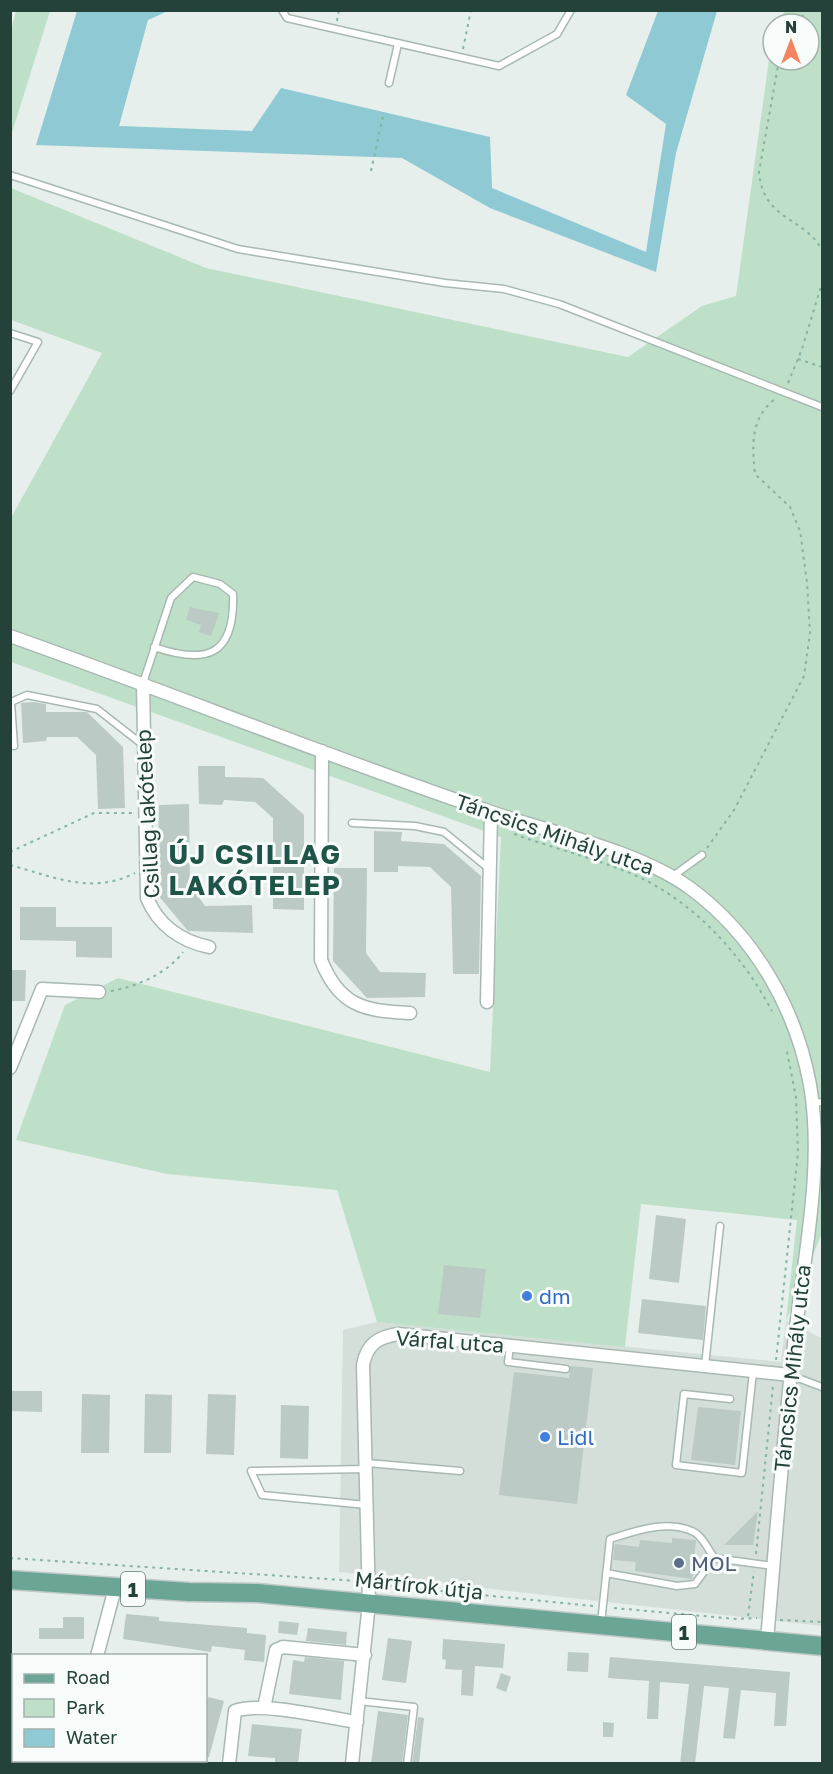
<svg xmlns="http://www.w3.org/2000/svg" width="833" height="1774" font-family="'Golos Text',sans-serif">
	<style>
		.built { fill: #d4dfda }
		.green { fill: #bfe0c8 }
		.water { fill: #8ec9d4 }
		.building { fill: #bbcac4 }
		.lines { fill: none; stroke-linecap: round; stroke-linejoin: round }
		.lane-casing { stroke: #a8b8b2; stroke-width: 9 }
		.street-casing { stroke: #a8b8b2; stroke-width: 15 }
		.primary-casing { stroke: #c2cac8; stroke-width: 21 }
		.path { stroke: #86b3a5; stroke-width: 2; stroke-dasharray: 3 4.5; stroke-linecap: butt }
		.lane { stroke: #fff; stroke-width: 6 }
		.street { stroke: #fff; stroke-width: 12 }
		.primary { stroke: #6aa596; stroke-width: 18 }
		.shop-dot { fill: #3f7fe0; stroke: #f7fbf9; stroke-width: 2 }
		.service-dot { fill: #5c6f8a; stroke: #f7fbf9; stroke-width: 2 }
		.labels { text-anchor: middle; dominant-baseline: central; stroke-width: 6; stroke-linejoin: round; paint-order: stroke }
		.shield { fill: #f7fbf9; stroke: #637a73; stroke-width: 1.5 }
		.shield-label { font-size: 20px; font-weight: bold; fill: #24423a }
		.street-label { font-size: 21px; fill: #24423a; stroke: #f7fbf9 }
		.shop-label { font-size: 21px; fill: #366cbe; stroke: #f7fbf9; text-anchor: start }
		.service-label { font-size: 21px; fill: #4e5e75; stroke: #f7fbf9; text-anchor: start }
		.district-label { font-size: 27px; font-weight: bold; letter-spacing: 1.5px; fill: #1f5548; stroke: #f7fbf9 }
	</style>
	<rect width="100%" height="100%" fill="#e6efeb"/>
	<path class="built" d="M786,1321L822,1338V1626L339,1572L343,1330L377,1322L781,1362Z"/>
	<path class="green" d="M16,11H50L11,136V31Z
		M785,11H822V1233L786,1321L797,1220L641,1204L625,1347L377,1322L337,1190L167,1174L16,1140L65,1005L118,978L490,1072L501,837L11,662V518L102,353L11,320V188L206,268L628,357L702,306L736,296L773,31V60H809V24H777Z"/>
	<path class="water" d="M77,11H168L148,20L119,126L252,131L281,88L490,137L492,188L646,252L666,124L626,95L658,11H717L676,153L656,272L490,208L402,158L36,145Z"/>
	<path class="building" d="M190,607L219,613L211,636L199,632L201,625L186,620Z
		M33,702L46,704V712H87L123,747L125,808L98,809L96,755L77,737H47L46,741L23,743L21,703Z
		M198,766H225V777L263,778L304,815V910L273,909V818L255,802L224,800L222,805L199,804Z
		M189,804L190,885L205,906L252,905L253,933L188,931L157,894L159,805Z
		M374,831L402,832L401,841L444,844L481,876L479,974H453L451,887L430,867L398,866V872H374Z
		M334,868H367L366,953L380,972L426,973L425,997L367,998L333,961Z
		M20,907H56V927H112V958L76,957V941L20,940Z
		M10,970H26L25,1001H10Z
		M656,1215L686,1219L679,1283L649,1279Z
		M444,1265L486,1269L480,1318L438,1314Z
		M642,1299L706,1306L703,1340L638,1333Z
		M570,1366L593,1368L577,1504L499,1495L514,1372L569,1378Z
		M10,1391H42V1412L10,1411Z
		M82,1394L110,1395L109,1453H81Z
		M145,1394L172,1395L171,1453H144Z
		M208,1394L236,1395L234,1455L206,1454Z
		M281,1405L309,1406L308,1459L280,1458Z
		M698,1407L741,1411L735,1465L691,1460Z
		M758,1511L753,1545H724Z
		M672,1538L696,1540L692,1579L635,1571L636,1562L613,1560L615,1544L639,1547L640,1540L672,1543Z
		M126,1614L159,1617V1621L247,1628V1633L266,1635L264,1662L244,1660L245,1650L212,1646L211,1652L123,1639Z
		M63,1617H84V1639H39V1628H63Z
		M279,1621L299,1623L297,1635L278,1633Z
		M308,1628L347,1632L346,1645L306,1641Z
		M388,1638L412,1641L406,1683L382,1680Z
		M443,1639L505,1644L503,1668L475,1666L473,1696L461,1695L462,1670L445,1669L446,1660L442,1659Z
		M568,1652L589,1653L588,1672L567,1671Z
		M305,1657L344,1661L341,1700L289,1694L293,1660L304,1662Z
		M610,1657L790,1672L786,1726H774L776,1693L741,1690L735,1739L723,1738L729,1688L704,1686L695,1764H680L689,1684L660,1682L658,1719H647L649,1681L608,1678Z
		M501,1673L511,1677L506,1692L496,1688Z
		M208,1697L224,1701L209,1757H206V1707Z
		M378,1711L408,1715L402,1764H371Z
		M418,1717L424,1718L419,1764H412Z
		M603,1722L614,1723L613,1737H603Z
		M252,1724L302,1729L298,1764H275V1758L248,1756Z"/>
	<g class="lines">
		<defs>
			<path id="lane" d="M282,10L287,18L499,66L557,34L571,10
				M389,83L398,44
				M10,175L238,249L445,283L504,289L559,304L822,407
				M10,333L38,342L10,391
				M143,683L171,598L193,577L220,584L233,594C235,656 207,665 154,647
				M14,746L11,702L27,695L97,709L143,745
				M352,823L415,826L444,832L488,868
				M673,876L702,855
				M812,1103L822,1102
				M510,1346L508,1362L566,1369
				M705,1366L720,1226
				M790,1375L822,1387
				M730,1399L684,1394L676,1465L742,1473L753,1372
				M367,1463L460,1471
				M366,1469L251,1471L262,1495L367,1505
				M606,1573L677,1586L695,1584L714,1558
				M601,1623L610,1539C635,1531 668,1519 694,1532C702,1536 709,1550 714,1558L773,1566
				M359,1701L414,1707L407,1764"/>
			<path id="street" d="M10,636C171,693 329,757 491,812C552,833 637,850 690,888C754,935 796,1008 810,1085C824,1165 804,1257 795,1336C783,1437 776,1539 767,1640
				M143,683L147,898C158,925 181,941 209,947
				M322,751L321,960C339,1006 364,1011 410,1013
				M487,1002L491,812
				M10,1068L42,989L99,992
				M97,1656L115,1588
				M264,1708L276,1650L283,1647L365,1655
				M69,1764L70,1760
				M229,1764L235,1711C259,1701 329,1718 357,1722
				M352,1764L369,1603L363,1365C367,1344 378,1337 398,1334L790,1375"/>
			<path id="primary" d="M10,1580L189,1592L257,1593L822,1646"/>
		</defs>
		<use href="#lane" class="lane-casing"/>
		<use href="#street" class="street-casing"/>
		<use href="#primary" class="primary-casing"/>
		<path class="path" d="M337,21L339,10
			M798,24L806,10
			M463,49L471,10
			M779,60L759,172C763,221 805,217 822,250
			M371,171L383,116
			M798,359L822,367
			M788,383L802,349L822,283
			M514,834C555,849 599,859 639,877C697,905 742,955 772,1011
			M707,848L734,810L804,676L810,633L807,582L800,531L790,507L755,474C752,445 750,419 775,399
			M10,852L94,813H134
			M10,865C54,877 92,895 135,873
			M111,991C136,987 168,973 183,952
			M776,1360L798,1152L796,1097L786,1047
			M756,1554L773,1386
			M10,1558L357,1581
			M381,1585L593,1606
			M614,1608L736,1619L757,1618
			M748,1616L754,1571
			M780,1620L822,1622"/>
		<use href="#lane" class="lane"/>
		<use href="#street" class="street"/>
		<use href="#primary" class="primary"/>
	</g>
	<g class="shop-dot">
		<circle cx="527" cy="1296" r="6"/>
		<circle cx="545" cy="1437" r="6"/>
	</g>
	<circle class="service-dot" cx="679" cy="1563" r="6"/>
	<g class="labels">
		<g class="shield">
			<rect x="121" y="1572" width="24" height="34" rx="4.5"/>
			<rect x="672" y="1615" width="24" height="34" rx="4.5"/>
		</g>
		<g class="shield-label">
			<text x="133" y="1589">1</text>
			<text x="684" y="1632">1</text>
		</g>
		<g class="street-label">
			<text transform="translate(147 814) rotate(-93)">Csillag lakótelep</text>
			<text transform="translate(555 834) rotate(19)">Táncsics Mihály utca</text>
			<text transform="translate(450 1341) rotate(4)">Várfal utca</text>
			<text transform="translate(792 1368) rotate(-84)">Táncsics Mihály utca</text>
			<text transform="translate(419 1585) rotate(6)">Mártírok útja</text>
		</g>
		<g class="shop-label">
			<text x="539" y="1296">dm</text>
			<text x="557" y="1437">Lidl</text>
		</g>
		<g class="service-label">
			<text x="691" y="1563">MOL</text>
		</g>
		<g class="district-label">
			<text x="255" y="854">ÚJ CSILLAG<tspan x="255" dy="31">LAKÓTELEP</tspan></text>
		</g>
	</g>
	<rect width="833" height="1774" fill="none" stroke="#24423a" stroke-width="24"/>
	<rect x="12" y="1654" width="195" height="108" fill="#f7fbf9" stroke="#a3b1ad" stroke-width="1.5"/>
	<rect x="24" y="1674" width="30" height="9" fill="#6aa596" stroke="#a3b1ad" stroke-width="1.5"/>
	<text x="66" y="1684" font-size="18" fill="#24423a">Road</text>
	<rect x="24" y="1699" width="30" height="18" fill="#bfe0c8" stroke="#a3b1ad" stroke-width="1.5"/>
	<text x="66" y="1714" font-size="18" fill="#24423a">Park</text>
	<rect x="24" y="1729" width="30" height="18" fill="#8ec9d4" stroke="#a3b1ad" stroke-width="1.5"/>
	<text x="66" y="1744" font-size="18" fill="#24423a">Water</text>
	<g transform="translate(791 42)"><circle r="28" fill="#f7fbf9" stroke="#a3b1ad" stroke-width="1.5"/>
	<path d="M0-4.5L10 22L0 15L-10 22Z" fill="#f4845f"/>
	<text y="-9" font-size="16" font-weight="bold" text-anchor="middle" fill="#24423a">N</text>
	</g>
</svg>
